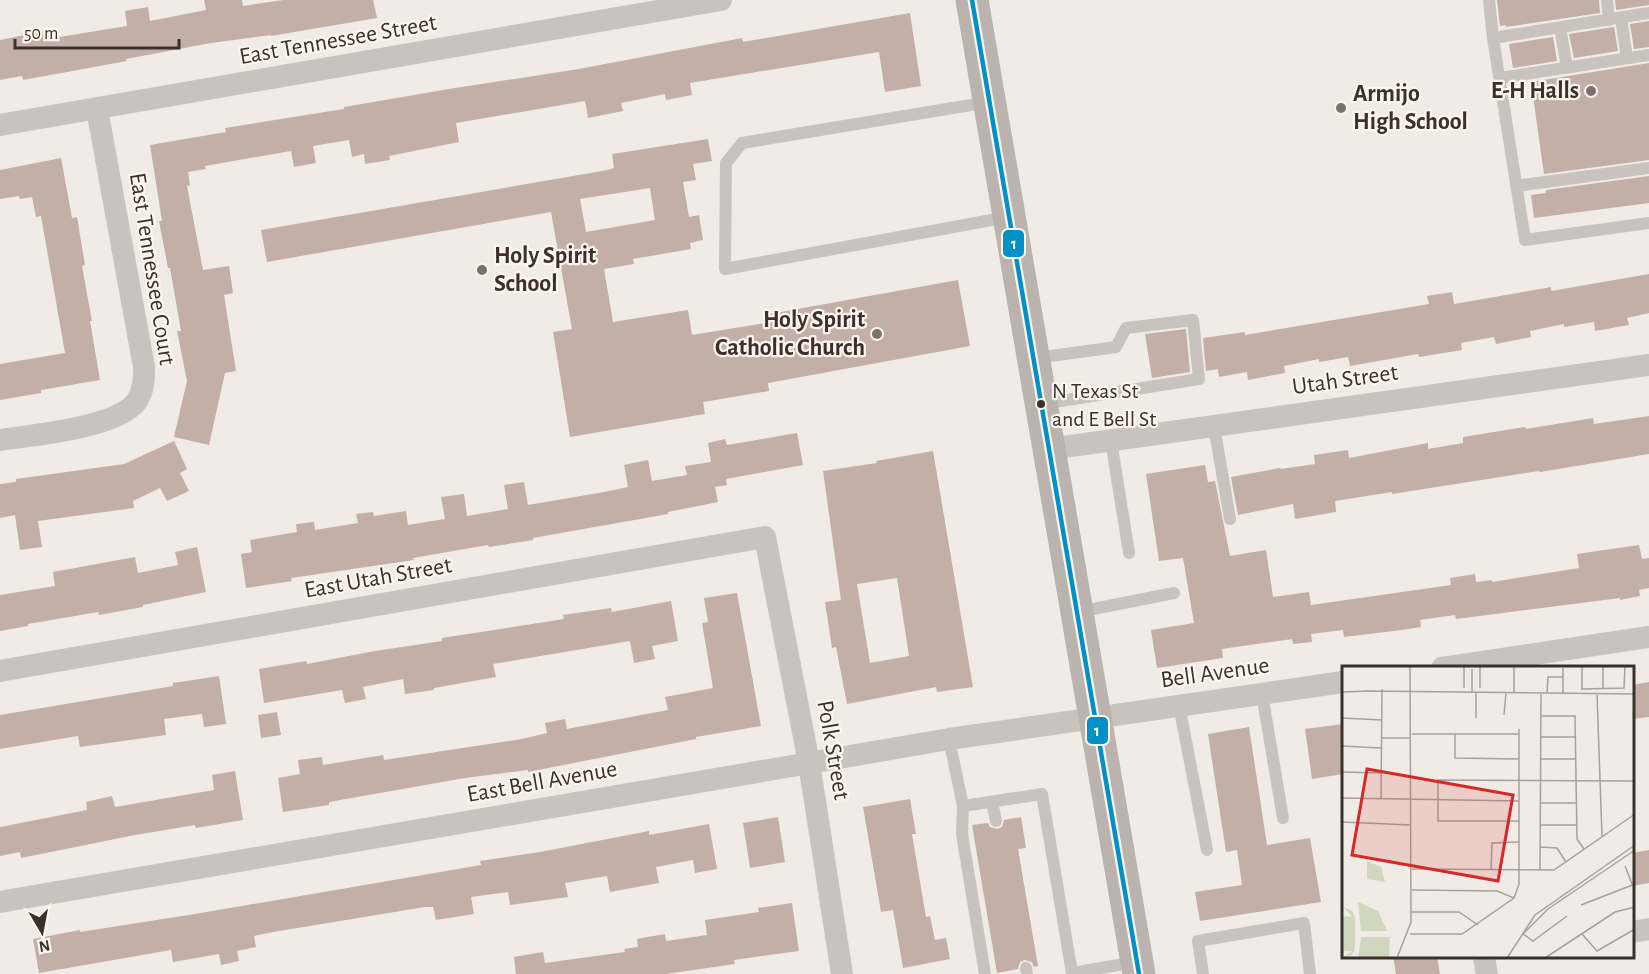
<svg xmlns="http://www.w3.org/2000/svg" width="1649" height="974" font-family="'Alegreya Sans',sans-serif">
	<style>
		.building { fill: #c3afa7; fill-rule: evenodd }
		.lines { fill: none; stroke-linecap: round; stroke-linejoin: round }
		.lane { stroke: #c9c3be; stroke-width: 12 }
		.street { stroke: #c9c3be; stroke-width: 22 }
		.secondary { stroke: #bab3ae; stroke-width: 33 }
		.bus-1-casing { stroke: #fbf5ee; stroke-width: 9 }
		.bus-1 { stroke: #0092c6; stroke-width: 4.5 }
		.poi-dot { fill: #7a716c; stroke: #fbf5ee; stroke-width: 2 }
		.bus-dot { fill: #3b302b; stroke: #fbf5ee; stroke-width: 2 }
		.labels { text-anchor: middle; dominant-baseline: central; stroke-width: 4.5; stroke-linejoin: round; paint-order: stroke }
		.bus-label { font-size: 22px; fill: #3b302b; stroke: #fbf5ee; text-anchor: start }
		.street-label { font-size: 24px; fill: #3b302b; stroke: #fbf5ee }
		.poi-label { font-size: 24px; font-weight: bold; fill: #3b302b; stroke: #fbf5ee; text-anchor: end }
		.inset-road { fill: none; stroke: #a8a09b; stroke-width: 1.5 }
		.view { fill: #d62828; fill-opacity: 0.15; stroke: #d62828; stroke-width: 3 }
		.inset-edge { fill: none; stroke: #3b302b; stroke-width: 3 }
		.line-badge { stroke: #fbf5ee; stroke-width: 2 }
		.badge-label { font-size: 16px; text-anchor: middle; font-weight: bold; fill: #fff }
	</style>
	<rect width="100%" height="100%" fill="#f0ebe5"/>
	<path class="building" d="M204,0H242L243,6L283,0H373L377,18L271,36V35L211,43L126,59L127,61L23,80L22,76L0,80V40L45,31L47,39L127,26L125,11L148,7L150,21L206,10Z
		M1497,0H1599L1600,13L1506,27V25L1500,26Z
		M1615,0H1649V5L1616,10Z
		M910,13L921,86L885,92L879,52L690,83L692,95L666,100L665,94L621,103L623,111L588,118L585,101L456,123L459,142L389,156L390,160L365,164L364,154L352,157L349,140L313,146L316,163L294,167L291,151L205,166L206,169L188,172L190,185L187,186L203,270L229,266L233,293L224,295L236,371L225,373L209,445L174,437L187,381L177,331H181L170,268H168L159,221H162L150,145L226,132L225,128L344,109V107L449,89L579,69L742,38L743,42Z
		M1649,21V47L1634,49L1630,24Z
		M1614,27L1618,51L1574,58L1569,34Z
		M1553,37L1557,61L1513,68L1509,44Z
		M1649,63V160L1544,174L1531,82Z
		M708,139L712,161L693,164L696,180L683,182L689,217L699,215L703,240L690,243L691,249L633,259L634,264L604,269L613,322L688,310L692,335L771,322L770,314L958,280L970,346L768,383L769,391L703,402L705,414L570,437L553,332L572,329L551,212L267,262L261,230L608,170L614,168L612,154ZM650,188L655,220L586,232L580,199Z
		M61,158L72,218L77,217L85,265L82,266L92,321H90L100,380L41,390V393L0,400V364L65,353L41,216L36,217L32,197L20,199L19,196L0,199V170Z
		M1649,176V203L1534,218L1531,195L1546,193V190Z
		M1649,274V313L1627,318L1629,325L1595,331L1594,322L1564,327V324L1530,331L1531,337L1496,344L1494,337L1461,343L1462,350L1419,357L1418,354L1350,366L1348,357L1319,362V359L1284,366L1285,373L1248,380L1247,372L1219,377L1218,369L1206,371L1203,338L1245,332V335L1429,304L1427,296L1452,292L1454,304L1551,287V291Z
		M1186,329L1190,372L1152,378L1145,334Z
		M1649,416V454L1540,472L1539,471L1392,494V492L1335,501L1336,512L1295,519L1293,504L1238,515L1231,477L1280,468L1281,469L1315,464L1314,455L1348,450L1349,458L1428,443V449L1463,443V437L1525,427L1526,429L1593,418L1594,424Z
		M797,433L803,465L726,479L727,485L715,487L718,502L668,512V514L533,538V540L489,547L488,545L413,558L414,560L291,578L292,581L246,588L241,554L252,552L250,540L297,532L296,524L314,522L315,530L358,523L356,514L373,512L374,516L406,511L408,525L445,519L441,497L464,494L467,516L508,509L504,485L524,482L528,505L604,492L628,487L624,465L648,460L652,481L687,475L685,466L711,462L708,443L725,439L727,445Z
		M174,441L187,469L180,473L189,491L167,501L160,488L133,501L134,508L38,521L42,547L20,550L15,515L0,518V484L16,482V479L124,464Z
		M933,451L973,687L937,692L936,687L847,704L836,647L832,648L825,602L841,600L823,471L877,463L876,461ZM897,578L909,656L870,663L857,584Z
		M1205,465L1208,482L1215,481L1230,556L1266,550L1273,597L1309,592L1311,605L1451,585L1450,578L1475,574L1476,582L1492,580V582L1579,568L1577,554L1639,545L1642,559L1649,558V588L1639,590L1640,596L1620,600V598L1456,619L1455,615L1420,620L1421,627L1402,630L1344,637L1343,630L1311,634L1312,642L1293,644L1292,639L1222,649L1223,658L1157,668L1151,630L1194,623L1183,558L1159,561L1146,474Z
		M197,547L206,592L143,605V607L99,615L98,612L28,624V626L0,631V595L55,586L53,572L135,557L138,573L178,565L175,552Z
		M737,593L761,726L696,737V739L528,772V770L465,778L329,802V805L283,812L278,778L300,774L298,760L322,757L323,765L383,755L384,760L522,739L547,733L545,723L565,719L567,729L668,710L665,697L713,688L702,623L708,622L704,598Z
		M671,601L678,641L652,646L655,659L634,663L630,641L493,664L496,677L434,688V690L405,694L403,679L363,687L366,699L345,703L342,690L264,703L259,669L306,661L307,664L375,651L442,641V638L564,619L563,615L611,608L612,612Z
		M219,676L226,724L204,727L202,714L164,719L166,735L80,747L78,736L0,749V715L173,686V683Z
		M1649,682V717L1632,719V685Z
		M277,712L281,735L261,738L258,715Z
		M1343,724V774L1312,779L1305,729Z
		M1249,727L1267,845L1310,838L1321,902L1200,921L1195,892L1242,885L1237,850L1226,852L1208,734Z
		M235,771L243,820L196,828L195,825L135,835L21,858L20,852L0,856V827L87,810L86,802L112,796L115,807L214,790L212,775Z
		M910,799L916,834H912L926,917L930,916L935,940L946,938L950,959L903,968L893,910L881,912L863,807Z
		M778,817L785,862L750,868L743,823Z
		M1021,817L1026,848L1018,849L1038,966L1034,967L1032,962L1025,960L1020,962L1018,969L997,973L972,825L988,823L990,827L997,829L1002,827L1004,820Z
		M709,824L717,869L695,873L693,860L656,867L659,883L610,892L607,876L565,883L568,897L510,905L508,892L471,897L474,914L436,920L433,907H425L273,932L254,936L256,947L237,951L239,961L221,965L219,954L173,962L171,950L39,973L33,939L80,930V932L195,914L481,865L480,861L540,852L649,831V835Z
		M1649,850V883L1632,886V853Z
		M792,903L799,951L734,960L735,964L666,974H516L514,957L543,952L545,963L625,952L624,949L638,947L637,939L665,934L666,941L707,935L705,920L759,912L758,908Z
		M1393,957H1437L1440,974H1396Z"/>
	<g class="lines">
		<path class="lane" d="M1489,0L1493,38
			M1607,0L1609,20
			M1649,13L1493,38L1525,240L1649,223
			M1621,18L1627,58
			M1560,28L1567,67
			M1500,78L1649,55
			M989,102L742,143L726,163L725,269L1008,217
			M1516,186L1649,168
			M1036,358L1116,347L1126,328L1193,320L1199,379L1042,404
			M1214,426L1230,519
			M1111,441L1129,553
			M1078,612L1174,593
			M1262,694L1283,818
			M1179,705L1207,850
			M949,739L963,806L1042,794L1072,973L1136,962
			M992,802L996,821
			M963,806L962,834L985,974
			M1026,968L1027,974
			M1203,974L1198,941L1304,923L1310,974"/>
		<path class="street" d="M0,125L721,0
			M0,440C33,435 116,428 136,402C144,391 144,379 144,367L97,109
			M1049,449L1649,365
			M1442,668L1649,637
			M0,671L765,537L809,763L842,974
			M0,902L949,739L1343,682
			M1632,932L1649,929
			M1484,958L1487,974"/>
		<path class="secondary" d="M972,0L1139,974"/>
		<defs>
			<path id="bus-1" d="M972,0L1139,974"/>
		</defs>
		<use href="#bus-1" class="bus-1-casing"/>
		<use href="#bus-1" class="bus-1"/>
	</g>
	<g class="poi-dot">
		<circle cx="1591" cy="91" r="6"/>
		<circle cx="1341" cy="108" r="6"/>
		<circle cx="482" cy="270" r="6"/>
		<circle cx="877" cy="334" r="6"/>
	</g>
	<circle class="bus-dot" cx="1041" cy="404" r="5"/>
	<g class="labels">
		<g class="bus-label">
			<text x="1052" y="391">N Texas St<tspan x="1052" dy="28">and E Bell St</tspan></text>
		</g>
		<g class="street-label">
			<text transform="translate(338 40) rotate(-10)">East Tennessee Street</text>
			<text transform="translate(152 269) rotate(81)">East Tennessee Court</text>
			<text transform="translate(1345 380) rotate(-8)">Utah Street</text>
			<text transform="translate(378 578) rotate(-10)">East Utah Street</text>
			<text transform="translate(1215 673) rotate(-8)">Bell Avenue</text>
			<text transform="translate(833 750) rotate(80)">Polk Street</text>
			<text transform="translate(542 782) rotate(-10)">East Bell Avenue</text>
		</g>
		<g class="poi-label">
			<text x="1579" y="91">E-H Halls</text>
			<text x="1353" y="94" text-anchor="start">Armijo<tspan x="1353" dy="28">High School</tspan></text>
			<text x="494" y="256" text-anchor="start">Holy Spirit<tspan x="494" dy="28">School</tspan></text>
			<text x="865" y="320">Holy Spirit<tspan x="865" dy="28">Catholic Church</tspan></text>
		</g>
	</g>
	<g transform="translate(1342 666)">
		<rect width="292" height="292" fill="#f0ebe5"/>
		<path d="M25,195L39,201L43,216L25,213ZM16,236L36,245L45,265H19ZM1,241L10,245L13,252V284L7,292H0L10,285H0V251L10,250ZM19,271H48L47,292H16Z" fill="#d1d6bf"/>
		<path class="inset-road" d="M130,3V26M122,22V0M138,22V0M240,23L282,22L283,0M261,23V0M240,24V0M25,25L293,28M0,26L26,25M172,26V0M205,27L206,11H221M221,27V2M255,28L260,170M162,49L164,27M199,50H233L235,173L242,183M0,52L39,54M134,52V27M70,68H177M113,68V92L177,93M199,71H233M39,72H69M0,80L39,82M199,93H234M0,106L39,107M0,132L177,135M39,133L40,23M198,137H234M177,155H96V114L293,115M0,156L69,159M199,159H235M198,181L215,182L224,196M283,200L290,218M70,203L212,204L293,148M149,204L150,177L176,176M198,204L199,28M70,224L155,225L172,232M239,239L293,218M69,246H117L136,259M68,268H120L172,232L177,218V63M181,268L206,243L293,184M181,268L191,275L225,250M240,268L255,285L293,263M55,292L69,256L68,0M165,292L193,249L293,179M203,292L273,246L293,241"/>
		<path class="view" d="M25,103L171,129L156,215L10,189Z"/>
		<rect width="292" height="292" class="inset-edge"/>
	</g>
	<g class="line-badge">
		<rect x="1002" y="229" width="23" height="29" rx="6" fill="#0092c6"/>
		<rect x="1086" y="716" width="23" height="29" rx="6" fill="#0092c6"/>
	</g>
	<g class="badge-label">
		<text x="1014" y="249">1</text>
		<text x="1097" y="736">1</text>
	</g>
	<g transform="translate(42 932) rotate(170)" stroke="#fbf5ee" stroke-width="4.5" paint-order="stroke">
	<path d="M0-4.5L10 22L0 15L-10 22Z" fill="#3b302b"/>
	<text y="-9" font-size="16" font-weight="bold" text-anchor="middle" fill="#3b302b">N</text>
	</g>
	<path d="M15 39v9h164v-9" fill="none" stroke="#3b302b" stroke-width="3"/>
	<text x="24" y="39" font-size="18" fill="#3b302b" stroke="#fbf5ee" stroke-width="4.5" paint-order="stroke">50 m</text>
</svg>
